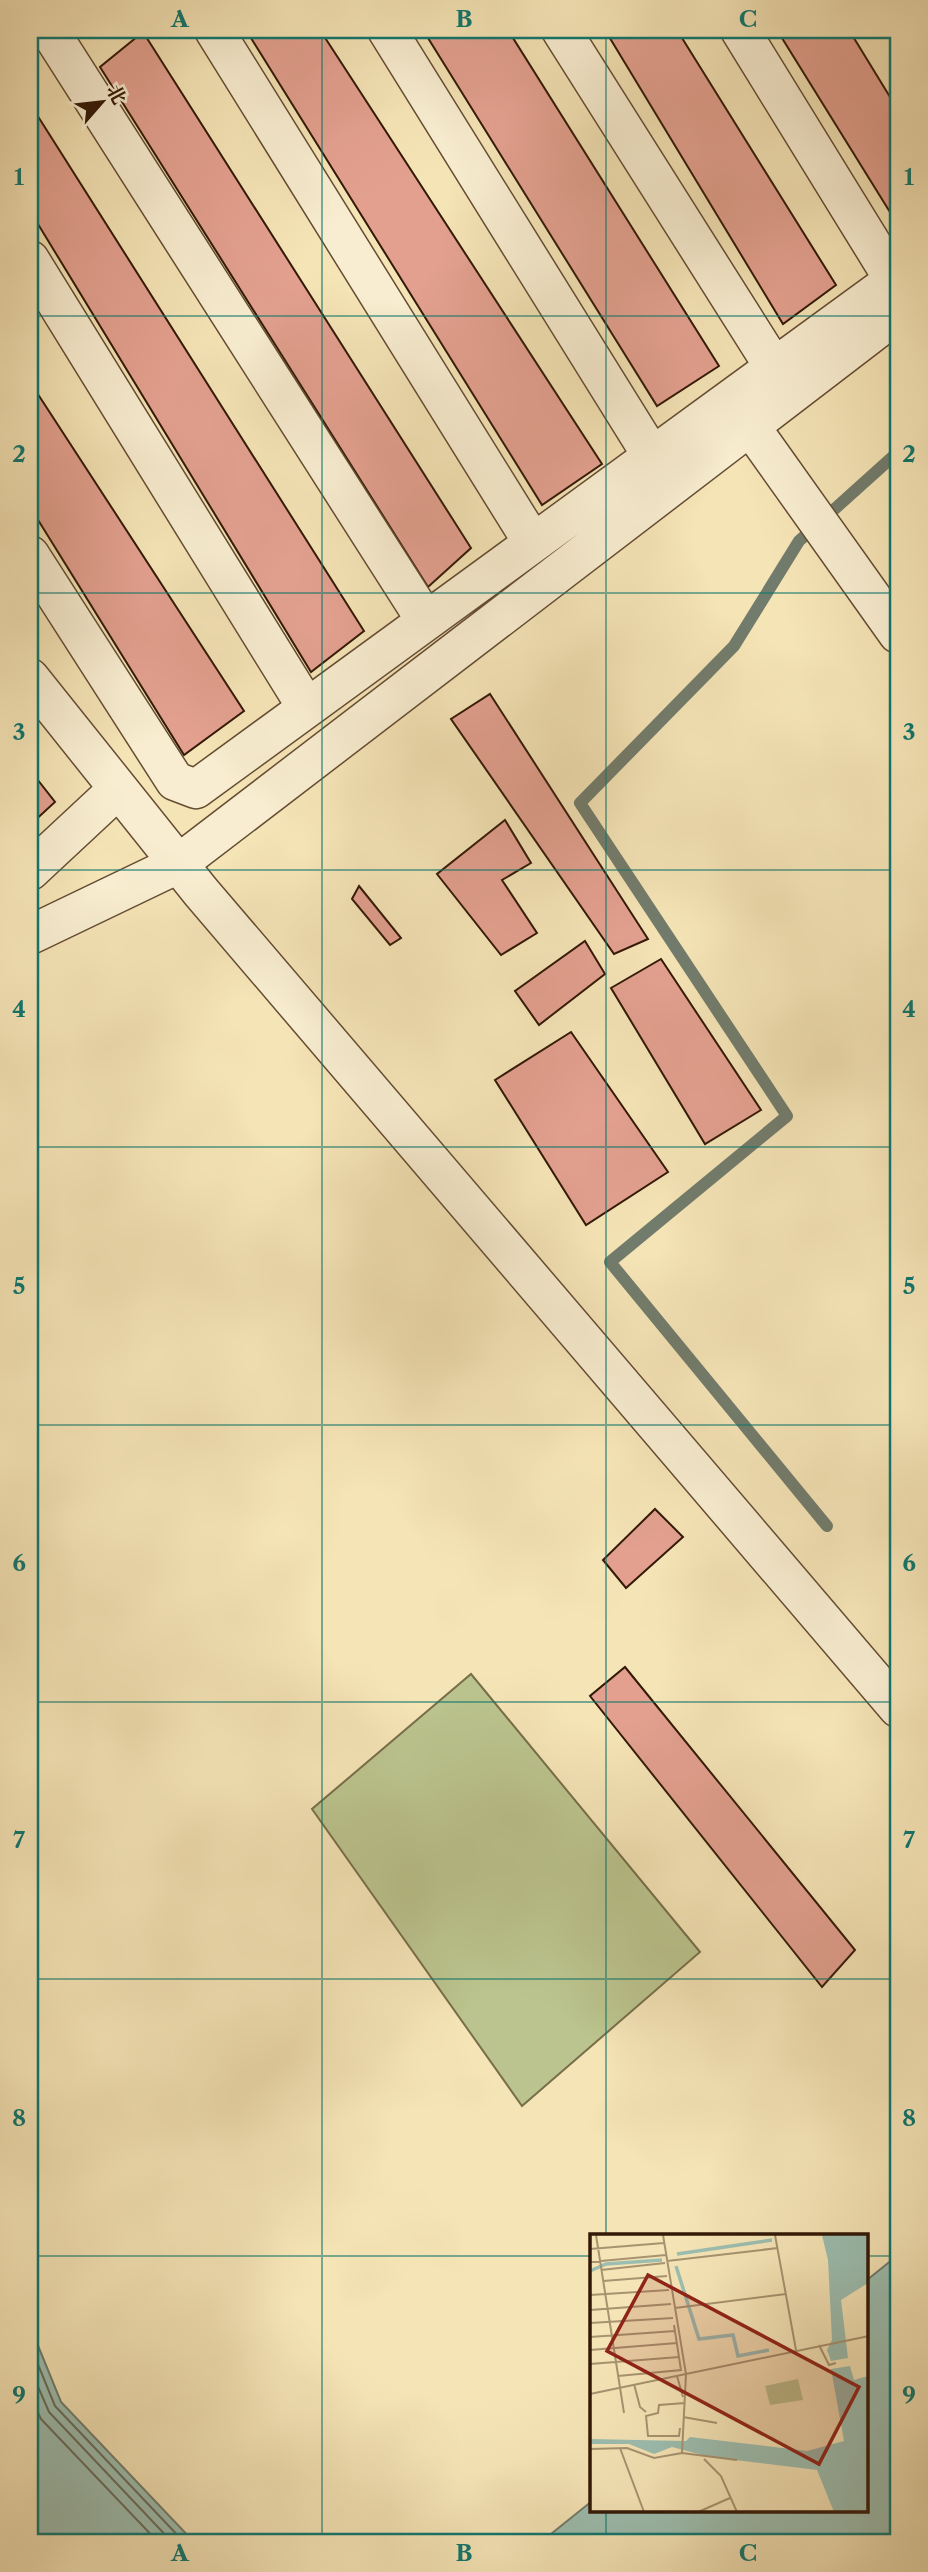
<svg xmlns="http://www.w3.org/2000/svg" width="928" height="2572" font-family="'Libre Caslon Text','Noto Serif SC',serif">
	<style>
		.green { fill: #bbc48e; stroke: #776e4a; stroke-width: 2 }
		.water { fill: #9cbeb0; stroke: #727c6c; stroke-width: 2 }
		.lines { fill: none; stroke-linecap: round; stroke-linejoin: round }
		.shore { stroke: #686c5c; stroke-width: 2 }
		.stream { stroke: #727c6c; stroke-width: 12 }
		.building { fill: #e3a08f; stroke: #331907; stroke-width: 2 }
		.minor-casing { stroke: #644c33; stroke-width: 41 }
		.minor { stroke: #f8edd0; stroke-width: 38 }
		.grid { fill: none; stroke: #0f766e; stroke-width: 2; stroke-opacity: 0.55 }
		.inset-river { fill: none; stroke: #9cbeb0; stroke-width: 3.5 }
		.inset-road { fill: none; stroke: #a79370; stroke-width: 2 }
		.view { fill: #8f2418; fill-opacity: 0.15; stroke: #8f2418; stroke-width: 3.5 }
		.inset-edge { fill: none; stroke: #331907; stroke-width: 3.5 }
		.neatline { fill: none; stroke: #0f766e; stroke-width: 2.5 }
		.grid-label { font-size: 23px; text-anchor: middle; font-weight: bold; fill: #0f766e }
	</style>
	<rect width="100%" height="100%" fill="#f5e4b6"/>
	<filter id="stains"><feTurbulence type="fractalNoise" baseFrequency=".00286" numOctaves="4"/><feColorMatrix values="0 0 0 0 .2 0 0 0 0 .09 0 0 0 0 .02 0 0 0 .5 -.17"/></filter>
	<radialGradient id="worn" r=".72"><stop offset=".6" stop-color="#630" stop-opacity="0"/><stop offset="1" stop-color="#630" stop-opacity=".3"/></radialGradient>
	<path class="green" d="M471,1674L700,1952L522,2106L312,1809Z"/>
	<path class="water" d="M898,2255V2542H541L592,2501V2511H867V2280Z
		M30,2326L61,2402L194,2542H30Z"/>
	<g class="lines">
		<path class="shore" d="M30,2345L55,2406L184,2542
			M30,2368L49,2412L172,2542
			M30,2396L41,2419L158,2542"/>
		<path class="stream" d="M827,1526L610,1262L787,1116L580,803L734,646L799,541L898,452"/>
	</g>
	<path class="building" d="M246,30H320L602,464L542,505Z
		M423,30H508L719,366L657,406Z
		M605,30H677L836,285L783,324Z
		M777,30H849L898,110V225Z
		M143,32L471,548L428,587L100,67Z
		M39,118L364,631L311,672L30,211V124Z
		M30,382L244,711L184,755L30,507Z
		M490,694L648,939L614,954L451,719Z
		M30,770L55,802L30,825Z
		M505,820L531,863L502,880L537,933L501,955L437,874Z
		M359,886L401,938L390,945L352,899Z
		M585,941L605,974L539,1025L515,991Z
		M661,959L761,1110L705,1144L611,988Z
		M571,1032L668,1172L586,1225L495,1080Z
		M655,1509L683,1537L626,1588L603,1560Z
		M625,1667L855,1950L822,1987L590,1696Z"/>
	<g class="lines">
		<defs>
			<path id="minor" d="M49,30L426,621
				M214,30L533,543
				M387,30L652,456
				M561,30L774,367
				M740,30L894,280
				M30,260L307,708
				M750,426L898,634
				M30,555L175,781L196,789L898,277
				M30,678L201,892L898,1708
				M30,871L118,789
				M30,935L178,864L898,313"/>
		</defs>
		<use href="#minor" class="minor-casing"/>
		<use href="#minor" class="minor"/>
	</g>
	<path class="grid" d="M322,30V2542M606,30V2236M30,316H898M30,593H898M30,870H898M30,1147H898M30,1425H898M30,1702H898M30,1979H898M30,2256H592M867,2256H898M606,2511V2542"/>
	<g transform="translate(590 2234)">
		<rect width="278" height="278" fill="#f5e4b6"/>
		<path d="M208,145L213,166L180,171L175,152Z" fill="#bbc48e"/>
		<path d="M232,1H278V49L251,66L258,124L241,127L237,116L242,106L238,26ZM260,132L264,146L278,142V278H244L227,236L120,223L82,213L64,220L39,210H0V205L96,207L100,203L217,217L254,207L241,135Z" fill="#9cbeb0"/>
		<path class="inset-river" d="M87,20L182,6M86,32L109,105L143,101L148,122L179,116M0,37L16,30L72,26"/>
		<path class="inset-road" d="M6,1L34,179M73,1L96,140L92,219M185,1L206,116M0,15L74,9M77,27L188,14M0,28L76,21M11,36L75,29M13,47L77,42M0,61L79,56M85,74L196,60M0,76L81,70M0,89L83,84M0,103L85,97M229,111L239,131L246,129M0,116L87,109M0,130L89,123M28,142L91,136L84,91M87,142L93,163M44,150L50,173L56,178M0,160L279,102M93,183L127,189M90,194L89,202H58L56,182L68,179L69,171L95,169M30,214L54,278M0,215L37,214L64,224L92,219L147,226M114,225L131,242L147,278M108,278L140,264"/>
		<path class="view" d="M58,41L269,153L229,230L17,117Z"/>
		<rect width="278" height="278" class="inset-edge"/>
	</g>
	<rect width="928" height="2572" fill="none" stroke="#f5e4b6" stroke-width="77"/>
	<g transform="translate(102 102) rotate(62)" stroke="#f8edd0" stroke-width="5" paint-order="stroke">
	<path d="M0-5L12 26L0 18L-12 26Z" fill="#331907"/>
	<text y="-10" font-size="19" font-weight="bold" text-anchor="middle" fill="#331907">北</text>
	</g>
	<rect x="38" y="38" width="852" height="2496" class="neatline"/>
	<g class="grid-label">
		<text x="180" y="27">A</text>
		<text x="464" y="27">B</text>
		<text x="748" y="27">C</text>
		<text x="19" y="185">1</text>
		<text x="909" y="185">1</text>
		<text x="19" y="462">2</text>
		<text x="909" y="462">2</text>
		<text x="19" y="740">3</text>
		<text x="909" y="740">3</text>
		<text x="19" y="1017">4</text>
		<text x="909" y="1017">4</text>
		<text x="19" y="1294">5</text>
		<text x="909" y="1294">5</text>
		<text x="19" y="1571">6</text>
		<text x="909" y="1571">6</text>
		<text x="19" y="1848">7</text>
		<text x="909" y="1848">7</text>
		<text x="19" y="2126">8</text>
		<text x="909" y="2126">8</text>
		<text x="19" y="2403">9</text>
		<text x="909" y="2403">9</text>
		<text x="180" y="2561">A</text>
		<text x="464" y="2561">B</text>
		<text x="748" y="2561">C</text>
	</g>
	<rect width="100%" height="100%" filter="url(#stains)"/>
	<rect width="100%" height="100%" fill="url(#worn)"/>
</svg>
